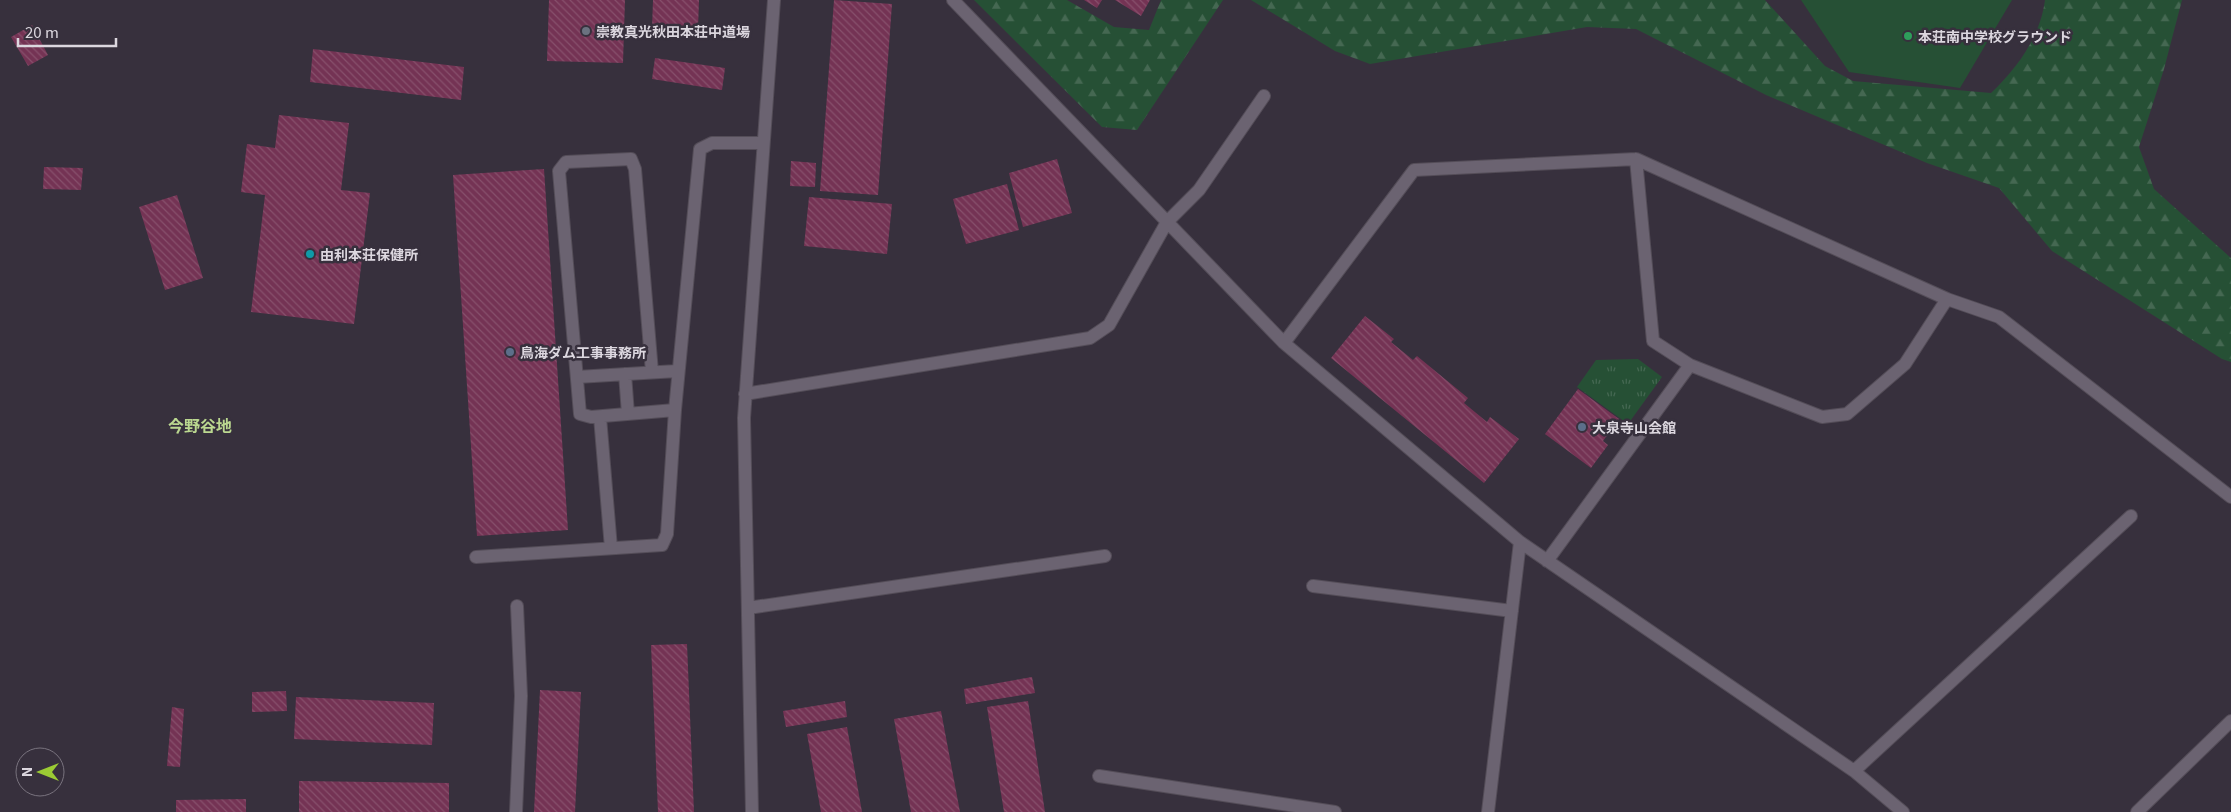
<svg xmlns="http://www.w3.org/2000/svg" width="2231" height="812" font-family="Georgia,'Noto Sans JP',serif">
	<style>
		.grass { fill: #265035 }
		.forest { fill: url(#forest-firs) }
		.park { fill: url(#park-tufts) }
		.building { fill: url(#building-back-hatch) }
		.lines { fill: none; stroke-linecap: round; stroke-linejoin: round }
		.minor-casing { stroke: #544d58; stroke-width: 14 }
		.minor { stroke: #6b6371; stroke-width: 12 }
		.worship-dot { fill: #6b7280; stroke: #37303d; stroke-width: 2 }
		.leisure-dot { fill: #2e9e5b; stroke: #37303d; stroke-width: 2 }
		.culture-dot { fill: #0f9aa8; stroke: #37303d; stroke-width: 2 }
		.service-dot { fill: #5c6f8a; stroke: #37303d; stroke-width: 2 }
		.labels { text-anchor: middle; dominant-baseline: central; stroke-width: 5; stroke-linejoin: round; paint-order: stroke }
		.poi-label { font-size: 14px; font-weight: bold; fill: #dcd7df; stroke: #37303d; text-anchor: start }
		.quarter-label { font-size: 16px; font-weight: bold; fill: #bbd890; stroke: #37303d }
	</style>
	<defs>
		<pattern id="forest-firs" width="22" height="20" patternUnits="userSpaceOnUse" patternTransform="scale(1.25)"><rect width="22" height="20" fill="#265035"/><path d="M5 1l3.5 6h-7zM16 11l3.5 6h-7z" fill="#456852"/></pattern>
		<pattern id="park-tufts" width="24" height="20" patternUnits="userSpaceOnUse" patternTransform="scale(1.25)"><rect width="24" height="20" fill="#265035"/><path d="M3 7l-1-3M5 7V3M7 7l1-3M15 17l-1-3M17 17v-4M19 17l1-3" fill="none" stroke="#456852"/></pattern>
		<pattern id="building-back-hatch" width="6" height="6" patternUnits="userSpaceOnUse" patternTransform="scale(1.25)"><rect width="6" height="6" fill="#743354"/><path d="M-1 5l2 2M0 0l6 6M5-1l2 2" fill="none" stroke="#87506c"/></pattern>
	</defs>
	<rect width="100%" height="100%" fill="#37303d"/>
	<path class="grass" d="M1801,0H2012L1960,88L1849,72Z"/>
	<path class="forest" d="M974,0H1067L1114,27L1149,30L1161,0H1223L1137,130L1102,127Z
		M1251,0H1765L1825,66L1853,81L1991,93C2018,67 2040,37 2045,0H2182L2164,69L2139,147L2154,189L2231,258V362L2222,359L2052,251L1999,188L1927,163L1766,95L1636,29L1587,27L1370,64L1335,51Z"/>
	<path class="park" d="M1638,359L1662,377L1628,424L1577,387L1596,360Z"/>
	<path class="building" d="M549,0H625L623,63L547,61Z
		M653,0H699L698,29L652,28Z
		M834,0L892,4L878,195L820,191Z
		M1084,0H1102L1097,8Z
		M1115,0H1150L1141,16Z
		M32,25L48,55L28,66L11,37Z
		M313,49L464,67L461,100L310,82Z
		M655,58L725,68L722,90L652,79Z
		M279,115L349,123L341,190L370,193L354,324L251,312L265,195L241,192L247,144L275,148Z
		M1057,159L1072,213L1023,227L1009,173Z
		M791,161L816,163L815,187L790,186Z
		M44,167L83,168L81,190L43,189Z
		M544,169L568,530L477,536L453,175Z
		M1007,184L1019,230L966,244L953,199Z
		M177,195L203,278L165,290L139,207Z
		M809,197L892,204L887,254L804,246Z
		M1365,316L1394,339L1391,342L1413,360L1417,356L1468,398L1464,403L1487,422L1490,417L1519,439L1484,483L1331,358Z
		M1578,389L1619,419L1603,441L1608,445L1591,468L1545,434Z
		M687,644L694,812H658L651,645Z
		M1032,677L1035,693L966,704L964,689Z
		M540,690L581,692L575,812H534Z
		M286,691L287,711L252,712V692Z
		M296,697L434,703L432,745L294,739Z
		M845,701L847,717L786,727L783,711Z
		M1028,701L1045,812H1004L987,707Z
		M172,707L184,709L180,767L167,766Z
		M941,711L960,812H911L894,719Z
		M847,727L862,812H821L807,734Z
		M299,781L449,783V812H299Z
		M246,799V812H176V800Z"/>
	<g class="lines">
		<defs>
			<path id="minor" d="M953,0L1284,343L1520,542L1854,771L1903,812
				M1284,343L1414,170L1636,159
				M1690,365L1653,341L1636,159L1947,299
				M652,372L635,169L631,159L566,162L559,171L580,414L591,417L675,410L700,149L712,143H763
				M625,374L628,414
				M577,377L677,371
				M745,394L1090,338L1109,325L1167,222L1199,190L1264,96
				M600,417L611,548
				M476,557L662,545L667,534L675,410
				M1547,561L1690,365L1822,417L1847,414L1905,364L1947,299L1999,317L2231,497
				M1313,586L1512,611
				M748,608L1105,556
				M1854,771L2131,516
				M1099,776L1335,812
				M516,812L521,696L517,606
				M752,812L744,418L774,0
				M1488,812L1520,542
				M2137,812L2231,721"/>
		</defs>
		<use href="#minor" class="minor-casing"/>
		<use href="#minor" class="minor"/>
	</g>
	<circle class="worship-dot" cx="586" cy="31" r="5"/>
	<circle class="leisure-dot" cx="1908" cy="36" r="5"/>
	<circle class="culture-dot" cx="310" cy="254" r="5"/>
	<g class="service-dot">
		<circle cx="510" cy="352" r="5"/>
		<circle cx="1582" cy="427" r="5"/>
	</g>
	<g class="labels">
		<g class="poi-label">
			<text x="596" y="31">崇教真光秋田本荘中道場</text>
			<text x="1918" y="36">本荘南中学校グラウンド</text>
			<text x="320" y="254">由利本荘保健所</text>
			<text x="520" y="352">鳥海ダム工事事務所</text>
			<text x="1592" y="427">大泉寺山会館</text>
		</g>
		<g class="quarter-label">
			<text x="200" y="425">今野谷地</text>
		</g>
	</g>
	<g transform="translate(40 772) rotate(270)"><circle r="24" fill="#37303d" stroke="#79737e"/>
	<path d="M0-4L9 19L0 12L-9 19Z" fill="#9bcb34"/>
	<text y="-8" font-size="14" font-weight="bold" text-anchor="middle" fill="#dcd7df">N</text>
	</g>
	<path d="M18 38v8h98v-8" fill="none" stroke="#dcd7df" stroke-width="2.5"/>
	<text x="25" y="38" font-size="15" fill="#dcd7df" stroke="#37303d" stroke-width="4" paint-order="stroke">20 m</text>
</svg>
